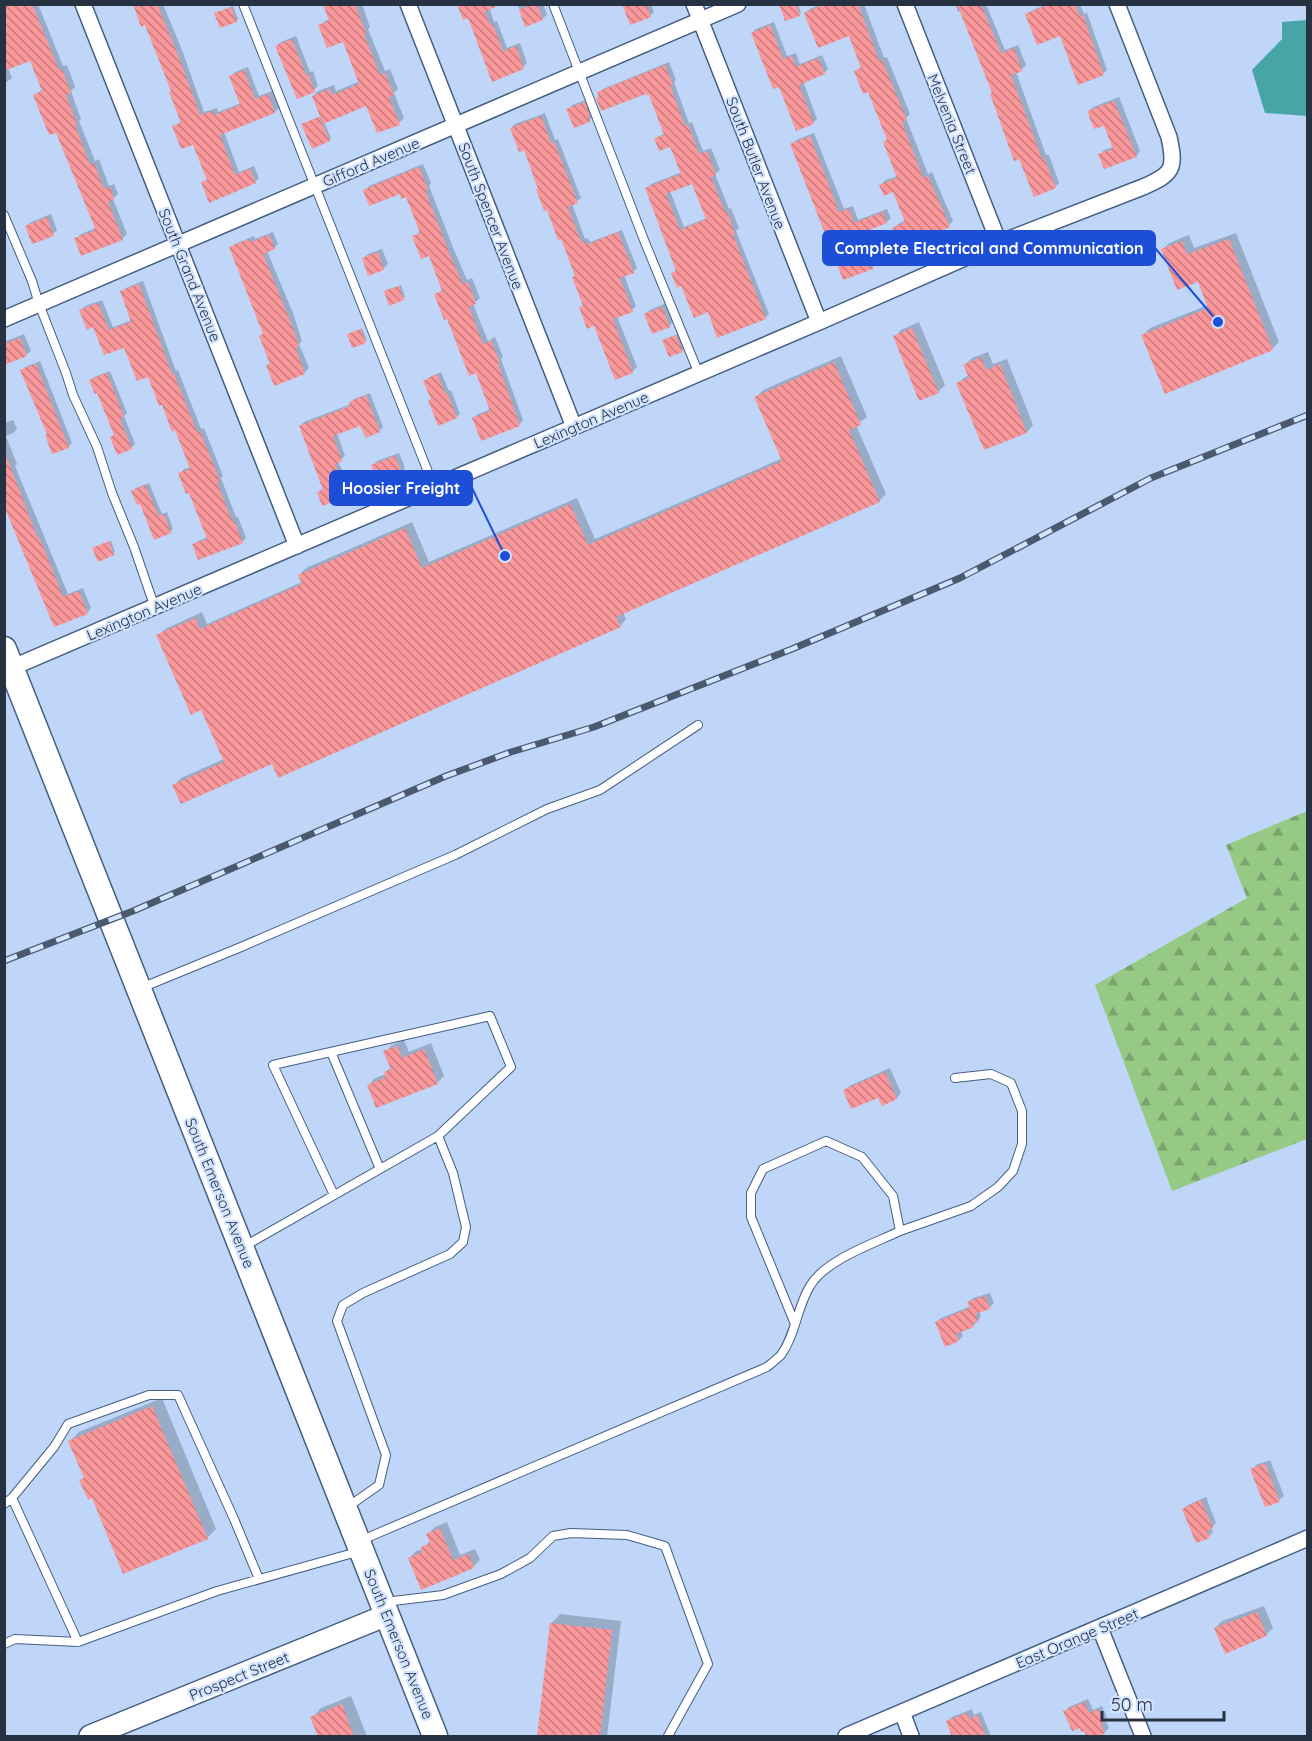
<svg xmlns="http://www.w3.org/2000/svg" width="1312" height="1741" font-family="Quicksand,sans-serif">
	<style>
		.forest { fill: url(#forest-firs) }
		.water { fill: #47a5a8 }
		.shadow { fill: #0003; fill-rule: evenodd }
		.building { fill: url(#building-back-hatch); fill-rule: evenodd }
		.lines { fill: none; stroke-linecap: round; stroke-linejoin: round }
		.lane-casing { stroke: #455e83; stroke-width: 10 }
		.street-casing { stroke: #455e83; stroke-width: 18 }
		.secondary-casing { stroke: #455e83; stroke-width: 24 }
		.primary-casing { stroke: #455e83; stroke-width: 27 }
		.lane { stroke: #fff; stroke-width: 8 }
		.street { stroke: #fff; stroke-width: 15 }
		.secondary { stroke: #fff; stroke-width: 21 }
		.primary { stroke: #fff; stroke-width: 24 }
		.rail-casing { stroke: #4b596f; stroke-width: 7 }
		.rail { stroke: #d1e3fe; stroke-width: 4.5; stroke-dasharray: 14; stroke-linecap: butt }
		.labels { text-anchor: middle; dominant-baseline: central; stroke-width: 4.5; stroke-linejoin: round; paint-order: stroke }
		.street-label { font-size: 15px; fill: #263142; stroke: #d1e3fe }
		.leader { fill: none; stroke: #1d4ed8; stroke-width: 2 }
		.callout-dot { fill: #1d4ed8; stroke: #d1e3fe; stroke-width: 2 }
		.callout { fill: #1d4ed8; stroke: #1d4ed8; stroke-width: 2 }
		.callout-label { font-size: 16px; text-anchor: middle; font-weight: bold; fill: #fff }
	</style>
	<defs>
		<pattern id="forest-firs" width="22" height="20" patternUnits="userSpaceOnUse" patternTransform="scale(1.5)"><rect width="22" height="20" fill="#95c984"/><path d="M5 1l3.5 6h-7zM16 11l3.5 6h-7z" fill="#79a46e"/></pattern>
		<pattern id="building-back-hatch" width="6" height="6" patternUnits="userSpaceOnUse" patternTransform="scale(1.5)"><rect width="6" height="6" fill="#f9979a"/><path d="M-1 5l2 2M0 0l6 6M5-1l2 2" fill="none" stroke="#c97c7f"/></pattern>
	</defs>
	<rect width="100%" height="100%" fill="#bfd6f9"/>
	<path class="forest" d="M1307,811V1139L1172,1191L1095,985L1247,898L1226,845Z"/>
	<path class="water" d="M1307,20V116L1265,113L1252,70L1282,39V22Z"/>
	<path class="shadow" d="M4,4H38L63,66L67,65L75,87L71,91L81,119L79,121L95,161L99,159L109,186L114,184L118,194L113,199L127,234L122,239H76L81,234L96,228L57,131L35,95L43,89L31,59L8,68L12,78L4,84Z
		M134,4H163L182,50L204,112L217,108L218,112L241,103L231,76L235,72L248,67L259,96L272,91L279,108L275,112L224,132L239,172L254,166L259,178L255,182L203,183L208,178L194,143L174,127L181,121L172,91L146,23Z
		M324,4H362L370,27L368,29L385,71L390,69L398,89L394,93L404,118L399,123L367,104L324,122L331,138L329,140L305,123L321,116L313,96L318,91L334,85L336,91L360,81L344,40L320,26L325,21L330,19Z
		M488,4L494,22L497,21L507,48L520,43L527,63L523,67L492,80L469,16Z
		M517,4H543L547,15L542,19L526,25Z
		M623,4H651L654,12L650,16Z
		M784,4H798L801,13L786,19Z
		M821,4H864L884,58L887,57L910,114L906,118L928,174L932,172L953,221L949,225L925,235L928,242L923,247L893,228L898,224L906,220L894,190L881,185L885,180L898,176L885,142L888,138L869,90L856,71L861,67L850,34L805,13L810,9Z
		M955,4H986L1005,50L1018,45L1026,65L1021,70L1016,72L1046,155H1049L1059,183L1055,187L993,93L961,11L958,12Z
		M1047,4H1080L1084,14L1087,13L1107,70L1103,73L1079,83L1061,35L1027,14L1031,11Z
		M233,6L238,19L236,21L218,12Z
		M774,22L787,56L796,53L800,64L822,55L828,69L824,73L803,81L817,119L813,123L780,85L752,33L756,29Z
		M296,36L310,72L313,71L318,86L314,90L276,46L281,42Z
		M669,62L676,80L674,82L689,123L692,122L703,151L711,148L720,170L715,174L729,209L731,208L739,228L736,231L769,314L765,318L709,310L673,273L677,269L647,188L651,184L682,172L671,145L656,139L665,133L650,93L597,98L600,96L599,93L603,89ZM693,182L707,218L684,227L670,191Z
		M1119,97L1140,151L1136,156L1100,155L1104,150L1113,147L1104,124L1088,112L1093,107Z
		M589,99L593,116L589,121L568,110L572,105Z
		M545,113L555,140L558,139L581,198L572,204L585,239L588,238L590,242L622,230L637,268L633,272L624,275L636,306L632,310L617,316L637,367L633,371L616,378L594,325L580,308L584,304L576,275L524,148L511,128L515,124Z
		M814,133L844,209L853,206L858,220L887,209L891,218L887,222L863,231L876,264L872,268L792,144L796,140Z
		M423,164L431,183L429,186L454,250L467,280L472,278L480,298L473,304L488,341L495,337L503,357L501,359L523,420L519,425L473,418L478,414L491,409L476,371L436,295L443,289L430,254L414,236L421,231L407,195L400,192L365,190L369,186Z
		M51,214L57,230L53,234L27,226L31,222Z
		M273,232L278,244L274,248L267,251L293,313L302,341L299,344L309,368L305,372L275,384L268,365L271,362L264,333L231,248L235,244L254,236L255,239Z
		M1236,233L1279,342L1272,349L1143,335L1150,328L1208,305L1199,280L1163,250L1169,243L1189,235L1194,248Z
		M382,249L388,264L383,269L363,259L368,254Z
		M143,281L176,371L178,370L201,429L204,428L223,476L221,478L236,517H238L246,538L242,542L194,545L198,541L208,537L190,491L180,474L184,469L191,467L176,428L149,375L125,346L94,325L81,311L85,306L102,300L113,327L132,320L122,292L126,288Z
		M401,285L405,297L390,304L387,290Z
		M666,303L673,322L669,326L645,314L650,310Z
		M919,322L945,385L938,392L895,337L901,330Z
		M362,328L367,340L353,347L348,335Z
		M24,334L31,351L26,355L4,363V342Z
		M678,334L684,349L682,351L666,339Z
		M988,352L993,364L1007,359L1033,425L1027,432L984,449L958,383L965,377L969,375L965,365L972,358Z
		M841,356L867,417L856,425L886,494L879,501L623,612L626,619L620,626L174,785L181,778L224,759L202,708L158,636L165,629L202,612L207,624L302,582L299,575L306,568L412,522L429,562L577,498L595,539L783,458L756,397L763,390Z
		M40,361L72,443L68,447L48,433L22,370L25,367Z
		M110,371L127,413L124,416L135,444L131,448L112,437L115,434L98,391L91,380L94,377Z
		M441,372L449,391L451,390L460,414L456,417L425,381L428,378Z
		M370,393L383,427L379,431L361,424L337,433L345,456L338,461L351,491L347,494L319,492L323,488L300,426L304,422L351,404L350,403L354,399Z
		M13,420L17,429L13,433L6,436L17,464L15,466L68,594L83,588L91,608L87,613L55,625L4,504V423Z
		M399,453L405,468L401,472L373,466L377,461Z
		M149,483L162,514L167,512L173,529L170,532L141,502L133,491L136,488Z
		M111,541L115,552L99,560L94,548Z
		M404,1040L409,1052L431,1043L444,1076L437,1083L369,1085L375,1078L386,1074V1072L391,1067L385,1052L392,1045Z
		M890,1068L901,1093L897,1098L882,1104L879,1096L845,1091L849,1086Z
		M990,1293L994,1303L990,1307L979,1311L981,1316L977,1322L973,1326L961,1331L963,1336L959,1340L936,1322L941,1318L971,1306L969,1302L973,1298Z
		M162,1398L216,1529L207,1538L92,1496L81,1480L85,1476L70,1441L79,1432Z
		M1270,1460L1284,1496L1279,1500L1266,1505L1252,1470L1256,1465Z
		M1206,1497L1216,1523L1211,1528L1213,1532L1209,1536L1183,1509L1188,1505Z
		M447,1522L460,1555L475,1549L480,1560L473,1567L410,1558L416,1551L423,1549L431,1540L428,1534L435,1527Z
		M1264,1606L1273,1628L1266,1635L1215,1628L1222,1621Z
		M560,1614L621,1621L607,1736H538L551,1624Z
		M351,1696L367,1736H319L312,1718L321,1708Z
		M1088,1699L1093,1710L1102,1706L1107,1717L1105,1719L1109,1728L1105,1732L1065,1712L1069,1707Z
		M972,1709L974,1715L981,1712L991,1736H954L948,1721L952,1717Z"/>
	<path class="building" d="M4,4H32L59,70L62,69L71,93L66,95L77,124L75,125L90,165L94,163L104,189L110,187L114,200L108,202L123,240L81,256L74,238L94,231L93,229L95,228L56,133L49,135L33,95L42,91L30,61L4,71Z
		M133,4H157L178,55L200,115L212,111L214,115L240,105L229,76L244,70L255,99L268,94L275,113L220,135L235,175L250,169L256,183L209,203L201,182L207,180L193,145L181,149L172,126L181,123L169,92L171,91L145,25L141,27Z
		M323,4H355L366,33L364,34L380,75L385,73L394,95L389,97L400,125L377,133L366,106L323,124L312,96L329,89L332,95L359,84L343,42L327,48L318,25L329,21Z
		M457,4H501L485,12L490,25L493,24L503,51L516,46L524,69L492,82L468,18L463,20Z
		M533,4H537L543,20L525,27L519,10Z
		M622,4H646L651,17L630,25Z
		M779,4H796L800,16L785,21Z
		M825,4H858L879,61L882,60L907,120L902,122L923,178L928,176L950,227L920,239L924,248L903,257L892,228L905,222L893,192L884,196L879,185L897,178L883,142L887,140L868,92L863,94L854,71L861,68L849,36L818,48L804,13Z
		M957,4H980L982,9H983L1001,53L1014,48L1022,71L1011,75L1042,159L1044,158L1056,188L1034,197L1019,159L1014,161L990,94L992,93Z
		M1050,4H1075L1080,16L1083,15L1104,75L1078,85L1060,36L1037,45L1025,14Z
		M231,7L237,22L220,28L214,13Z
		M770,25L783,59L792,56L796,67L818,58L825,74L799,85L814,124L796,131L779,87L773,89L751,33Z
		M292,39L306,75L308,74L315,92L297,99L275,46Z
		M665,65L673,85L670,86L685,126L688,125L699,154L707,151L716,175L711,177L725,212L727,211L735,234L733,235L766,319L717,338L708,312L694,318L681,286L677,288L671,273L676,271L645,188L681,174L670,147L659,151L654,138L664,135L649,95H647L646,94L601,111L596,98L599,97L597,92ZM692,184L706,219L680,230L666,194Z
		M1114,101L1137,157L1104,169L1098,154L1113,149L1104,126L1094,129L1087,111Z
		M585,102L590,115L588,116L590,122L574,128L566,109Z
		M541,116L551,143L554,142L578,203L568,207L581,242L585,241L586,245L618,232L634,273L620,278L633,312L613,319L633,373L615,380L594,326L587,329L579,307L583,306L572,277L575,276L561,239L558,240L547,210L544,211L536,189H538L524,150L519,152L510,128Z
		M319,117L330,141L312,149L301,124Z
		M810,136L839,212L849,209L854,223L883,212L887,223L859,234L873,269L843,280L790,144Z
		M419,167L428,189L425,190L450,255L463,284L468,282L476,304L469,307L483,344L491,341L500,363L498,364L520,426L481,441L472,418L490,411L476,373L469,376L447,319L444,320L434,294L442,291L429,256L421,259L412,236L420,233L406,197L401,199L400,194L369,206L363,190Z
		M47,217L54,236L32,244L25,226Z
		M269,235L275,249L263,254L289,318L299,346L296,348L305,374L274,386L266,365L270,364L259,336L263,334L229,247L249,239L251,242Z
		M1229,239L1273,350L1165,394L1141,335L1208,308L1198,282L1177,290L1161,249L1182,241L1187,254Z
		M378,252L384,270L368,276L362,258Z
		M139,284L172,374H174L197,432L200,431L220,481L217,482L232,521L234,520L243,543L198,560L192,544L207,539L189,493L186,494L178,473L190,469L175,430L172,432L162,405L159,406L148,377L137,381L124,348L104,355L93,327L87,330L79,310L98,303L109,330L131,322L120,291Z
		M399,286L404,300L389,306L384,291Z
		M662,307L670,327L652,334L644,314Z
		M912,328L939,393L919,401L893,336Z
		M361,329L366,343L352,348L347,334Z
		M676,335L683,352L669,357L662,340Z
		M20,338L27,356L4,365V344Z
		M981,357L986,370L1000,364L1027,433L984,450L956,383L969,378L963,365Z
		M834,362L861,425L849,430L880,502L616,617L621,627L278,778L272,764L181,804L172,785L224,762L201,710L191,715L156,635L195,618L200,629L302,584L298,575L405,528L422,568L570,504L588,545L782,461L754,397Z
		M36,364L69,448L52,454L45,435L47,434L20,370Z
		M107,373L124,417L120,419L132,449L117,455L110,437L114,435L97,393L95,394L89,380Z
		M437,374L445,393H447L457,418L438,426L428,400L431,399L423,381Z
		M366,395L380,432L366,438L360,426L333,436L342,461L335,464L348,496L322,506L317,492L323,490L299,426L350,406L349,402Z
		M6,455L37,537L38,536L43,546L63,597L79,591L88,614L54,627L4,506Z
		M395,456L402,473L378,482L371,465Z
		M145,485L159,516L164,514L171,533L154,540L140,504L137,505L131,491Z
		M109,541L114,555L98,562L92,548Z
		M397,1046L402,1058L424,1049L438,1084L376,1108L367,1085L386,1077L384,1072L391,1069L383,1051Z
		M885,1072L897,1099L882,1106L878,1098L851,1109L843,1090Z
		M985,1296L990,1309L975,1314L978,1321L972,1324L974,1327L956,1334L959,1341L945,1347L935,1322L970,1308L967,1302Z
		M152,1406L208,1539L123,1574L92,1498L88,1500L79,1480L84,1478L68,1441Z
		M1265,1463L1280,1502L1265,1507L1250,1469Z
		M1201,1500L1213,1528L1207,1531L1210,1538L1196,1543L1182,1509Z
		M440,1528L453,1560L469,1554L474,1568L421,1590L408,1558L422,1552L421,1547L430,1543L426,1534Z
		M1257,1612L1267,1636L1225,1654L1214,1628Z
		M550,1623L612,1630L600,1737H537Z
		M1084,1702L1089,1713L1098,1709L1104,1723L1101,1724L1105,1733L1098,1737H1087L1084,1731L1081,1732L1080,1728L1072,1731L1063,1711Z
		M342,1704L354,1737H318L310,1717Z
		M967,1713L970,1719L977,1715L986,1737H952L946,1721Z"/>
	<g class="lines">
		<defs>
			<path id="lane" d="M243,4L434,487
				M553,4L644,240L699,374
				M4,215L32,281L39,304L66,373L73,395L97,447L112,493L134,547L155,608
				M141,988L241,947L455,855L547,809L600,790L698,725
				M331,1052L380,1169
				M334,1195L273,1065L490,1016L511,1067L438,1136L453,1173L466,1227L463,1242L450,1254L363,1293L343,1305L337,1321L386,1455L379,1485L349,1506
				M900,1231L971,1206L998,1187L1013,1171L1022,1144V1111L1011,1083L991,1074L955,1078
				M243,1247L438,1136
				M12,1498L54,1447L68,1424L149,1395H178L234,1519L259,1579
				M4,1504L12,1498L78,1642
				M362,1540L767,1367C772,1363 777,1359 781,1355C796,1334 797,1307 810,1286C825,1260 873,1244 900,1231L893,1196L862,1157L826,1141L763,1169L751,1193V1217L795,1324
				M385,1602L443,1595L501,1574L530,1558L553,1536L571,1533L627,1535L665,1546L708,1664L668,1736
				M4,1644L15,1639L78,1642L217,1591L357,1552"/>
			<path id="street" d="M83,4L297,546
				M408,4L574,427
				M694,4L819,322
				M905,4L999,243
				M4,319L738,4
				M4,671L819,322L999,243L1143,187C1173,174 1176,169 1169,137L1117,4
				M1100,1628L1143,1736
				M902,1712L911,1736
				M846,1736L1308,1538"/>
			<path id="secondary" d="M90,1736L387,1615"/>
			<path id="primary" d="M4,649L435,1736"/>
		</defs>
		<use href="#lane" class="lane-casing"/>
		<use href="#street" class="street-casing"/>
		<use href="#secondary" class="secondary-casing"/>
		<use href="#primary" class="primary-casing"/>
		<use href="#lane" class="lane"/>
		<use href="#street" class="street"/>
		<use href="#secondary" class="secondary"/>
		<use href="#primary" class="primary"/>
		<defs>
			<path id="rail" d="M4,961L133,911L446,776L511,752L594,727L792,649L960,578L1151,478L1308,415"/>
		</defs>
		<use href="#rail" class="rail-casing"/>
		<use href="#rail" class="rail"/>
	</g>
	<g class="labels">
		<g class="street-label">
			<text transform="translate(952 124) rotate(68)">Melvenia Street</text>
			<text transform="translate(371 162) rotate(-23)">Gifford Avenue</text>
			<text transform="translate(756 163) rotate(69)">South Butler Avenue</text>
			<text transform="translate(491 216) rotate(69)">South Spencer Avenue</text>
			<text transform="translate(190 275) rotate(68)">South Grand Avenue</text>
			<text transform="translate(591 420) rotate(-23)">Lexington Avenue</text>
			<text transform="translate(144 612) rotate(-23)">Lexington Avenue</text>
			<text transform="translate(220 1193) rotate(68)">South Emerson Avenue</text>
			<text transform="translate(1077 1638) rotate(-23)">East Orange Street</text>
			<text transform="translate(399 1644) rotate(68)">South Emerson Avenue</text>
			<text transform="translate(239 1676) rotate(-22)">Prospect Street</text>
		</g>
	</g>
	<path class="leader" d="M1218 322L1155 248M505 556L472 488"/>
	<g class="callout-dot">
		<circle cx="1218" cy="322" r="6"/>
		<circle cx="505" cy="556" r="6"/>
	</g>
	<g class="callout">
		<rect x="823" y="231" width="332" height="34" rx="6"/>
		<rect x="330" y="471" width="142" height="34" rx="6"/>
	</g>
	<g class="callout-label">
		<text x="989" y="254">Complete Electrical and Communication</text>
		<text x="401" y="494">Hoosier Freight</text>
	</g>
	<rect width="1312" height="1741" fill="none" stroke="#263142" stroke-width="12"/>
	<path d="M1102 1711v9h122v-9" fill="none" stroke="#263142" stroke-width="3"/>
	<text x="1111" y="1711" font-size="18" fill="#263142" stroke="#d1e3fe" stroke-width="4.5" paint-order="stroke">50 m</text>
</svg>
